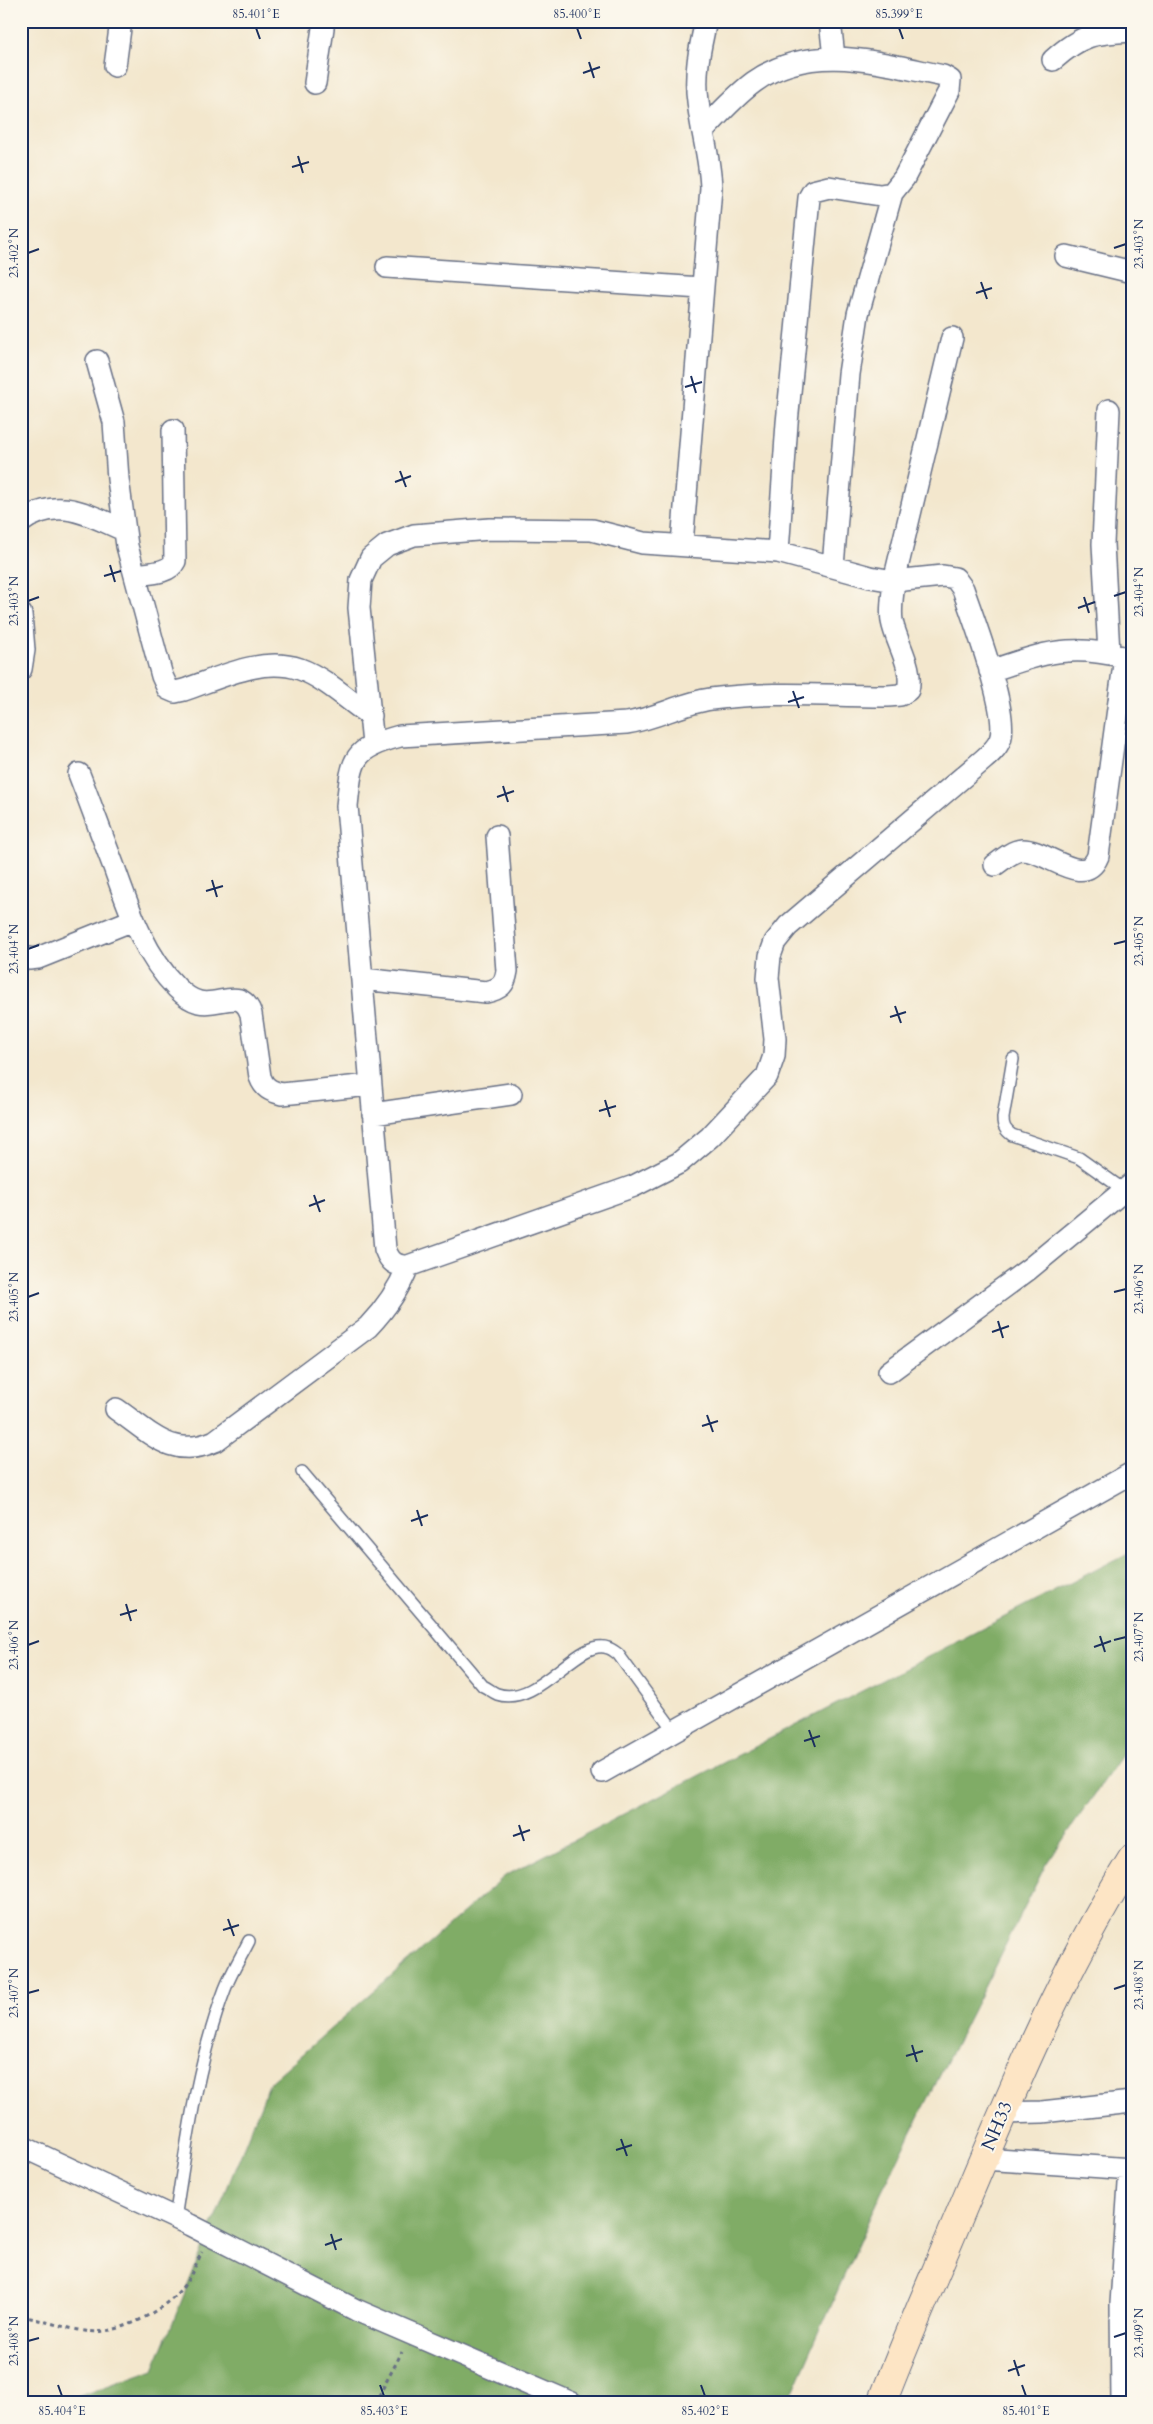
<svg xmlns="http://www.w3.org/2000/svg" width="1153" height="2424" font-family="Cardo,serif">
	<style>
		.forest { fill: #80ac66; stroke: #4e6e62 }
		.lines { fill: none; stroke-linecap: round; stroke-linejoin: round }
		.service-casing { stroke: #676f85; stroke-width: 14 }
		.minor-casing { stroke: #676f85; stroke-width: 24 }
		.secondary-casing { stroke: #676f85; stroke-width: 30 }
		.path { stroke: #676f85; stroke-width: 3; stroke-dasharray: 4 4; stroke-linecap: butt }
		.service { stroke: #fff; stroke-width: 11 }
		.minor { stroke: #fff; stroke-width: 21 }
		.secondary { stroke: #fde5c5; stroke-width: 28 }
		.ticks { fill: none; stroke: #1b2f5e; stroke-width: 2 }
		.labels { text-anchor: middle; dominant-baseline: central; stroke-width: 4; stroke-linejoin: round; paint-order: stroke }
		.street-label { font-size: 19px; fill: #1b2f5e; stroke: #fbf7ec }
		.neatline { fill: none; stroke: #1b2f5e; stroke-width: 2 }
		.ticks-label { font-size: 12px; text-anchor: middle; fill: #1b2f5e }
	</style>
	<rect width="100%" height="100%" fill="#fbf7ec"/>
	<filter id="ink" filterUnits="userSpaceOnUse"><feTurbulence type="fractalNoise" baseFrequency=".02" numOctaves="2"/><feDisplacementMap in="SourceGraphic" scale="10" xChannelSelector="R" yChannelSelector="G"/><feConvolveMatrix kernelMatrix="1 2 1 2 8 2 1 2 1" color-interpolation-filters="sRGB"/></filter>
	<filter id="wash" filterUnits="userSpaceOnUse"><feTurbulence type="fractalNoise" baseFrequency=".0096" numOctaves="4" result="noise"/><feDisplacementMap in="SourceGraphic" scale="20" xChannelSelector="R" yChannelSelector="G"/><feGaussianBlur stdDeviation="1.12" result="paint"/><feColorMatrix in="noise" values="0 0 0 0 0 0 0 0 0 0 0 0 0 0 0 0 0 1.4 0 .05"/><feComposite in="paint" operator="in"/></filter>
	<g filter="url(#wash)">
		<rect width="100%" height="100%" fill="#f3e7cd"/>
		<path class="forest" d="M1132,1551V1741L1046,1864L877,2201L788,2403H60L154,2369L270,2082L505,1876Z"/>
	</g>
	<g filter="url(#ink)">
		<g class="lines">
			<defs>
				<path id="service" d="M1013,1059L1003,1118C1003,1126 1005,1130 1012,1135L1079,1158L1124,1190
					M302,1472L483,1686C488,1688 492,1692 497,1694C539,1708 577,1637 608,1648C612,1649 615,1652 618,1654L674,1731
					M175,2219C187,2141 197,2063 225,1989C231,1973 241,1957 249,1941"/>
				<path id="minor" d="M830,21L834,57
					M1053,60C1082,34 1094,33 1132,31
					M115,66L121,21
					M315,83L324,21
					M704,130C720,113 735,96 754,82C811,41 880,63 943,76L950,80L949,91L904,178L892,193L880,195L829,187L813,191L809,198L787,423L778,552
					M1066,256L1132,272
					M387,267L701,288
					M97,361L114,422L118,479L127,546L162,676L168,689L175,692L184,690C219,678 262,656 300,669C325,678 349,701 371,716
					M1109,410L1103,544L1109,653
					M21,522C58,495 88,515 124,530
					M682,544L711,188C710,157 701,131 698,101C694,74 700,47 706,21
					M833,566L849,374L858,314L892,193
					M135,575C148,573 169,574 175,561L173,430
					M21,614L24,650L21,669
					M990,671C1041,654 1069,643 1123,657
					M373,744L359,608L361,580L371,558L387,545L414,535L490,529L592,530L643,543L778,552L870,577L894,581L943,576L955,578L963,589C973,618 1010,714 1000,740C997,748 990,754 983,760L788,926L775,942L770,956L768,978L775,1039L774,1056L767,1076L710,1137L679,1163L634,1186L408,1266C395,1266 390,1262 385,1249L347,806C352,758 352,749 400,736L627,723C657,718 682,703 711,699C769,691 830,696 888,696L900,695L908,690C914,667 896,643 892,621C890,608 893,594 894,581L952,338
					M79,774C91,805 102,836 114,867C129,909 144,955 177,988C182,993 191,1000 199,1002C220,1007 241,986 251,1014L260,1077C264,1088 270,1091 282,1094L370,1085
					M995,865C1003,859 1012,851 1022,850C1046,849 1084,890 1098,856L1125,657
					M21,955L29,959L38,958L133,920
					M362,979L486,992C500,989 505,985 507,971L497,836
					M373,1114L511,1094
					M889,1372L1029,1269L1132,1184
					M116,1409C151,1433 172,1460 215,1441L368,1327C386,1308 399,1290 408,1266
					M602,1772L1132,1473
					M1002,2113L1042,2112L1132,2102
					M21,2146L190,2225L356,2310L572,2403
					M983,2159L1132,2169
					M1122,2403L1121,2304L1130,2169"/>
				<path id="secondary" d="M882,2403C905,2342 931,2284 956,2224C1008,2100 1060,1974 1132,1859"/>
			</defs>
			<use href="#service" class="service-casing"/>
			<use href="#minor" class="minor-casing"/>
			<use href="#secondary" class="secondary-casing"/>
			<path class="path" d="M21,2316C43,2320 64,2328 85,2331C118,2336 160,2313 181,2289C190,2279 196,2264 202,2252
				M375,2403L402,2352"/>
			<use href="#service" class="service"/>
			<use href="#minor" class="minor"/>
			<use href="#secondary" class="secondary"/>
		</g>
	</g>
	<path class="ticks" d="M256,28L260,39M577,28L581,39M899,28L903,39M589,62L594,78M583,73L600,67M298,156L303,173M292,167L309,162M1114,248L1126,244M28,253L39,249M981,282L987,299M976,293L992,288M691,376L696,393M685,387L702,382M400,471L406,487M395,482L411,476M110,565L115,582M104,576L121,571M1114,596L1126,592M1084,597L1089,613M28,601L39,597M1078,608L1095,602M793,691L799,708M788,702L804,697M503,786L508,802M497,797L514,791M212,880L217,897M206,891L223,886M1114,944L1126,941M28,949L39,945M895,1006L901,1023M890,1017L906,1012M605,1100L610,1117M599,1111L616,1106M314,1195L320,1212M309,1206L325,1200M1114,1292L1126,1289M28,1297L39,1293M998,1321L1003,1338M992,1332L1009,1326M707,1415L713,1432M702,1426L718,1421M417,1510L422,1526M411,1521L428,1515M126,1604L131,1621M120,1615L137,1610M1100,1636L1105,1652M1114,1640L1126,1637M28,1645L39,1641M1094,1647L1111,1641M809,1730L815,1747M804,1741L820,1736M519,1825L524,1841M513,1836L530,1830M228,1919L234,1936M223,1930L239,1925M1114,1989L1126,1985M28,1993L39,1990M912,2045L917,2062M906,2056L923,2051M621,2139L627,2156M616,2150L632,2145M331,2234L336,2250M325,2245L342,2239M1114,2337L1126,2333M28,2341L39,2338M1014,2360L1019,2376M1008,2371L1025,2365M58,2385L62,2396M380,2385L384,2396M701,2385L705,2396M1022,2385L1026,2396"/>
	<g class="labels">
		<g class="street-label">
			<text transform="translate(997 2126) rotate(-67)">NH33</text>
		</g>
	</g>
	<rect width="1153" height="2424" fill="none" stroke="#fbf7ec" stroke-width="55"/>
	<rect x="28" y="28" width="1098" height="2368" class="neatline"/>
	<g class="ticks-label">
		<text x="256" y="18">85.401°E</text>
		<text x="577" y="18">85.400°E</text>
		<text x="899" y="18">85.399°E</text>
		<text transform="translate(1139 244) rotate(-90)" y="4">23.403°N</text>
		<text transform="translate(14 253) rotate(-90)" y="4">23.402°N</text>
		<text transform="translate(1139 592) rotate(-90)" y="4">23.404°N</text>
		<text transform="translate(14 601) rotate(-90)" y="4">23.403°N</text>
		<text transform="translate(1139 941) rotate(-90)" y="4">23.405°N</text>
		<text transform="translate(14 949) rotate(-90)" y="4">23.404°N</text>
		<text transform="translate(1139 1289) rotate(-90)" y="4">23.406°N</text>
		<text transform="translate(14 1297) rotate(-90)" y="4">23.405°N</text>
		<text transform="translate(1139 1637) rotate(-90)" y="4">23.407°N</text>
		<text transform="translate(14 1645) rotate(-90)" y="4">23.406°N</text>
		<text transform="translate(1139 1985) rotate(-90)" y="4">23.408°N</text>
		<text transform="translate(14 1993) rotate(-90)" y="4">23.407°N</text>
		<text transform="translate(1139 2333) rotate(-90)" y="4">23.409°N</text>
		<text transform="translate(14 2341) rotate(-90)" y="4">23.408°N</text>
		<text x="62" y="2415">85.404°E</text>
		<text x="384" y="2415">85.403°E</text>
		<text x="705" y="2415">85.402°E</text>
		<text x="1026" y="2415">85.401°E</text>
	</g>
</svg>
